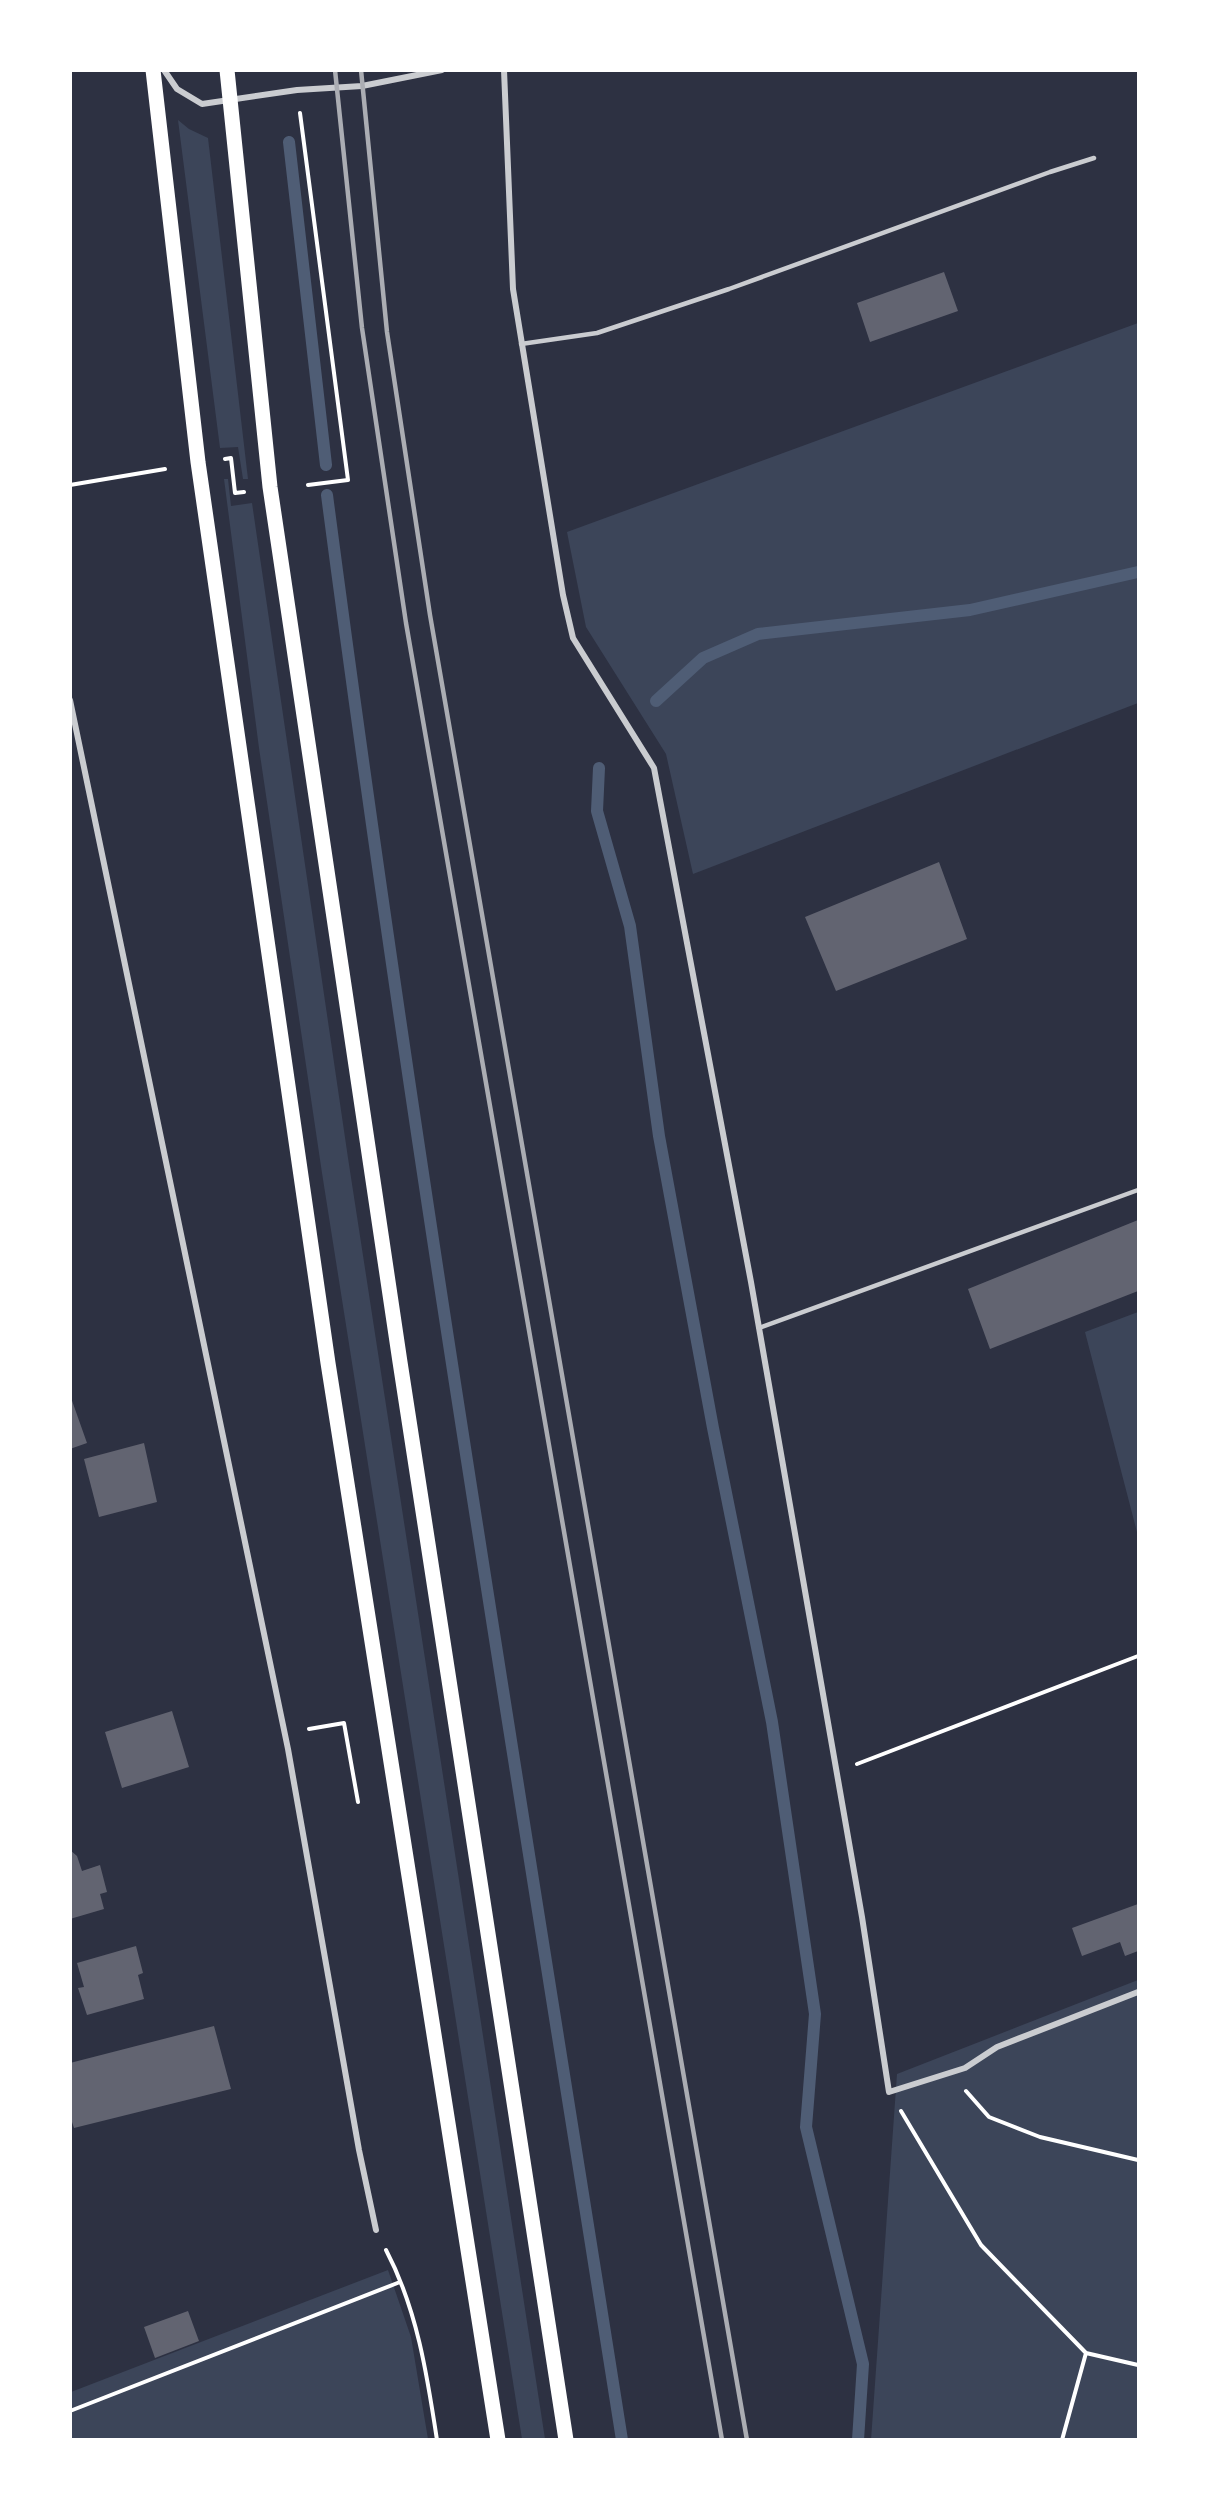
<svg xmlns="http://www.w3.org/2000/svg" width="1209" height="2510" font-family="'Times New Roman',serif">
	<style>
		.green { fill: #3c4559 }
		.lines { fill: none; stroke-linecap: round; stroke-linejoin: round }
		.stream { stroke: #4f5d75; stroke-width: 12 }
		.building { fill: #626471 }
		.path { stroke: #fff; stroke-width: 4 }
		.service { stroke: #caccd0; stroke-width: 4.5 }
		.minor { stroke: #caccd0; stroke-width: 6 }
		.primary { stroke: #fff; stroke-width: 15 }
		.rail { stroke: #abadb3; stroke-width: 4.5 }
	</style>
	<rect width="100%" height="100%" fill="#2d3142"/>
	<path class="green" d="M178,120L189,129L208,138L248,479H243L238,447L220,448Z
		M1138,323V703L693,874L666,754L586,627L567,532Z
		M224,479H228L231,506L252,503L348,1158L545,2439H522L322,1173L259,748Z
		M1138,1312V1536L1085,1332Z
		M1138,1980V2439L871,2440L897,2074Z
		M388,2270L411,2337L428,2439L71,2440V2392Z"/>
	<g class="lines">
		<path class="stream" d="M289,142L326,465
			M327,495C412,1145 520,1792 622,2440
			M656,701L703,658L758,634L970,610L1138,572
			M599,768L597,811L630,926L659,1136L713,1428L772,1722L815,2014L806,2127L863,2364L858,2440"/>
	</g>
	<path class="building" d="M944,272L958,311L870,342L857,303Z
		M939,862L967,939L836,991L805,917Z
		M1138,1220V1291L990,1349L968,1289Z
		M70,1395L87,1443L70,1449Z
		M144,1443L157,1502L99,1517L84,1459Z
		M172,1711L189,1767L122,1788L105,1732Z
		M70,1850L77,1856L82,1871L100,1865L107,1892L100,1894L104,1909L70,1919Z
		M1138,1904V1951L1125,1956L1120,1942L1082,1956L1072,1928Z
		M136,1946L143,1973L138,1975L144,1999L87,2015L78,1988L84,1987L77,1963Z
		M214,2026L231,2089L74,2128L70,2116V2063Z
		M188,2311L199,2341L155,2358L144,2327Z"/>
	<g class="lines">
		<path class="path" d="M300,113L348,480L308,485
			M225,459L231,458L235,493L244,492
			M70,485L165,469
			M309,1729L344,1723L358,1802
			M857,1764L1138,1656
			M966,2091L989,2117L1040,2137L1138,2160
			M901,2111L981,2245L1086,2353L1138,2365
			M386,2250C417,2309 427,2374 437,2440
			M70,2411L400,2282
			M1062,2440L1086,2353"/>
		<path class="service" d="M521,344L597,333L729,289L1050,172L1094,158
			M759,1328L1138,1190"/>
		<path class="minor" d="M164,70L177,89L202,104L297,90L362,86L442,70
			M504,70L513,289L563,595L573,638L654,768L751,1282L862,1917L889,2092L965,2068L997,2047L1138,1992
			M70,700L288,1749L359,2150L376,2230"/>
		<path class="primary" d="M153,70L198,462L328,1363L498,2440
			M227,70L270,487L400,1362L566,2440"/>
		<path class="rail" d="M335,70L362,328L406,623L722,2440
			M361,70L387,332L430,615L747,2440"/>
	</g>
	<rect width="1209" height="2510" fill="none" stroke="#ffffff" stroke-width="144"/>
</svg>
